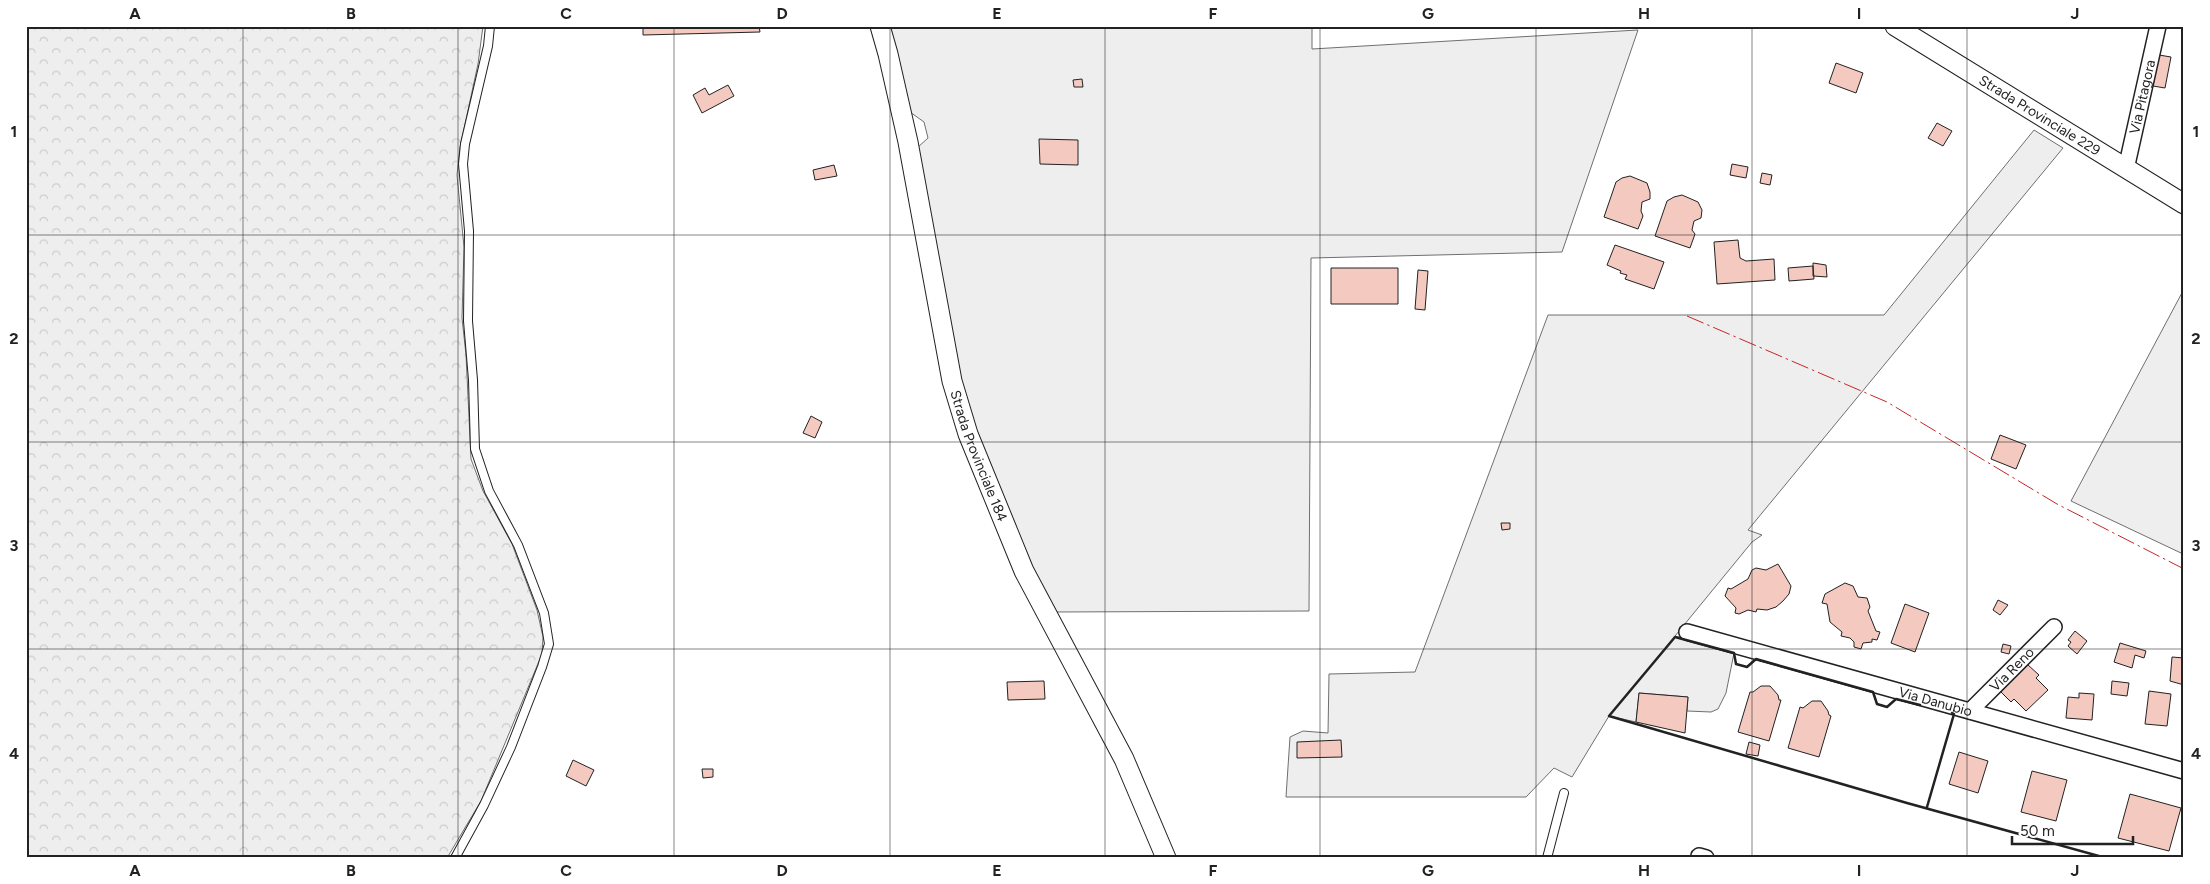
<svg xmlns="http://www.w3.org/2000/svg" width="2210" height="884" font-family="Figtree,sans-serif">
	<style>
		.green { fill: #eee; stroke: #6f6f6f }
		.forest { fill: url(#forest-crowns); stroke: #6f6f6f }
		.building { fill: #f3c9c0; stroke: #222 }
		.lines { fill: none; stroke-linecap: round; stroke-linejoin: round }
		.service-casing { stroke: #222; stroke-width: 10 }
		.minor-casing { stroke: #222; stroke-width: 18 }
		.tertiary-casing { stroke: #222; stroke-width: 21 }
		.service { stroke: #fff; stroke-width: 8 }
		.minor { stroke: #fff; stroke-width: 15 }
		.tertiary { stroke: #fff; stroke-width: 19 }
		.wall { stroke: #222; stroke-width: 2.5 }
		.power { stroke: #c62828; stroke-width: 1; stroke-dasharray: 18 4 2.5 4; stroke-linecap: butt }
		.grid { fill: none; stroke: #222; stroke-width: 1; stroke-opacity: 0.55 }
		.labels { text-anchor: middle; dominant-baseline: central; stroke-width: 4; stroke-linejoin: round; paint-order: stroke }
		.street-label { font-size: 14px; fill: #222; stroke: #fff }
		.neatline { fill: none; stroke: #222; stroke-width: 2 }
		.grid-label { font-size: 16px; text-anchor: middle; font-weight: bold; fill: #222 }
	</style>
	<defs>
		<pattern id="forest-crowns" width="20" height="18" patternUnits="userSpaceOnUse" patternTransform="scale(1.25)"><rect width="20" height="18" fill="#eee"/><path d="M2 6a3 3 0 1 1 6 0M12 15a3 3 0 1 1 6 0" fill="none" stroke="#ccc"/></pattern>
	</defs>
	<rect width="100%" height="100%" fill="#fff"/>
	<path class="green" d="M887,26H1312V49L1638,30L1562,252L1311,258L1309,611L1053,612L1035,579L966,405L917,148L928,138L924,122L910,112Z
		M2034,130L2063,148L1748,530L1762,535L1752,542L1675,636L1734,653L1726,693L1718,709L1711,712L1687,711L1688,697L1639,693L1636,722L1609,716L1572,777L1554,768L1526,797H1286L1290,737L1303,731L1328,733L1329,674L1415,672L1548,315H1884Z
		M2184,289V548L2181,553L2071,501Z"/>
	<path class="forest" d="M26,26H483L478,64L460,147L457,175L464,247L462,318L466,355L471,459L483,491L512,544L537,610L543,637L542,654L481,801L447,858H26Z"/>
	<path class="building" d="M643,26H759L760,32L643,35Z
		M2159,55L2171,57L2165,88L2153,86Z
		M1836,63L1863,73L1856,93L1829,83Z
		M1082,79L1083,87H1074L1073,80Z
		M728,85L734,96L702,113L693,95L705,88L709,95Z
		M1937,123L1952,131L1943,146L1928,138Z
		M1039,139L1078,140V165L1040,164Z
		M1732,164L1748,167L1746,178L1730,175Z
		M834,165L837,176L815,180L813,170Z
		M1762,173L1772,175L1770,185L1760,183Z
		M1630,176L1647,183L1650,192V199L1642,202L1641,211L1643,216L1638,229L1604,217L1616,182L1622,178Z
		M1682,195L1698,202L1702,210L1701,218L1694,221L1692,230L1695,234L1690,248L1655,236L1667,201L1674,197Z
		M1738,240L1740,258L1746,261L1774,259L1775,280L1717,284L1714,242Z
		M1615,245L1664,262L1654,289L1625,279L1627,275L1620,273L1621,271L1607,265Z
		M1813,263L1826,265L1827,277L1813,276Z
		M1813,266L1814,279L1789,281L1788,268Z
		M1331,268H1398V304H1331Z
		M1418,270L1428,271L1425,310L1415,309Z
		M811,416L822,422L815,438L803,433Z
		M2000,435L2026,445L2016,469L1991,459Z
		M1501,523H1510V529L1502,530Z
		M1778,564L1791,586L1789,594L1783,601L1776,607L1767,610L1757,609L1756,612L1748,610L1739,614L1735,613L1736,608L1725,596L1728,588L1731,589L1748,579L1752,570L1756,568L1766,570Z
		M1845,583L1853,586L1858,597L1867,598L1870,607L1868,611L1876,631L1880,632L1877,640L1872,639V642L1863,643L1861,649L1854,647V642L1850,638L1841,636L1842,632L1830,622L1827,604L1822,603L1825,594Z
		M1998,600L2008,605L2000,615L1993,610Z
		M1905,604L1929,613L1915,652L1891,643Z
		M2075,631L2087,641L2077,654L2068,646L2071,642L2068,640Z
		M2120,643L2146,651L2144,658L2135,655L2132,668L2114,662Z
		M2003,644L2011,646L2009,654L2001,652Z
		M2172,657L2184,658V685L2170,681Z
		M2028,665L2039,675L2036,678L2048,690L2026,711L2014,699L2011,702L2001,692Z
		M1044,681L1045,699L1008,700L1007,682Z
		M2112,681L2129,683L2127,696L2111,694Z
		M1761,686H1770L1778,695L1779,700H1781L1769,741L1738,732L1750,692H1753Z
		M2149,691L2171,694L2167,726L2145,724Z
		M1639,693L1688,697L1685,733L1636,722Z
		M2079,693L2094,694L2092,720L2066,718L2068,697L2079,698Z
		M1812,701H1821L1828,711L1829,715L1831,716L1819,757L1788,748L1800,707L1803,708Z
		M1341,740L1342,757L1297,758V742Z
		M1749,742L1760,745L1758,756L1746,754Z
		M1959,752L1988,761L1978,793L1949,784Z
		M573,760L594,770L586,786L566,776Z
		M702,769H713V777L703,778Z
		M2032,771L2067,780L2056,821L2021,812Z
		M2130,794L2181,808L2169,851L2118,838Z"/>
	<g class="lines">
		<defs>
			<path id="service" d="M455,858L484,805L511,747L542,667L549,644L544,613L518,545L489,491L475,449L473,380L468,321L469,231L463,164L465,144L488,46L490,26
				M1547,858L1564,793"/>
			<g id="minor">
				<path id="s1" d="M2126,169L2158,26"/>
				<path id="s2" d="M1687,632L2184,771"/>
				<path id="s3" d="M1970,711L2054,627"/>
				<path d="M1699,856L1706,858"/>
			</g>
			<g id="tertiary">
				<path id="s4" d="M880,26L888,54L908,142L952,381L968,434L1024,571L1124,759L1166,858"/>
				<path id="s5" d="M1895,26L2184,204"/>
			</g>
		</defs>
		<use href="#service" class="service-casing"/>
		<use href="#minor" class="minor-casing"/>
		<use href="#tertiary" class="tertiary-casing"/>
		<use href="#service" class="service"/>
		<use href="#minor" class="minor"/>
		<use href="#tertiary" class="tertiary"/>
		<path class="wall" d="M1920,705L1896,699L1887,707L1877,704L1873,692L1756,659L1747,667L1736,664L1734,653L1675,637L1609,716L1907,803L2106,858
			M1927,807L1954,714L1952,713"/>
		<path class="power" d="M1687,316L1887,402L2057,504L2184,569"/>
	</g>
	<path class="grid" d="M243,26V858M458,26V858M674,26V858M890,26V858M1105,26V858M1320,26V858M1536,26V858M1752,26V858M1967,26V858M26,235H2184M26,442H2184M26,649H2184"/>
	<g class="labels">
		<g class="street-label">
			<text stroke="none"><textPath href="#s1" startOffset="74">Via Pitagora</textPath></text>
			<text stroke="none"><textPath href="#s5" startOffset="170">Strada Provinciale 229</textPath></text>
			<text stroke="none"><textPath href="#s4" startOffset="442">Strada Provinciale 184</textPath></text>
			<text stroke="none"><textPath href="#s3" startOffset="59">Via Reno</textPath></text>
			<text stroke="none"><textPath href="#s2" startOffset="258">Via Danubio</textPath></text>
		</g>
	</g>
	<rect width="2210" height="884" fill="none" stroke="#ffffff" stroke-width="55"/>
	<path d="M2012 836v8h121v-8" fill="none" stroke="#222222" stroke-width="2.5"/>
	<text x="2020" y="836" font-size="15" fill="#222222" stroke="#ffffff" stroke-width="4" paint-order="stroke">50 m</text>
	<rect x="28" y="28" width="2154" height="828" class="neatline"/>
	<g class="grid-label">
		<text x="135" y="19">A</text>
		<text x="351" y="19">B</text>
		<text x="566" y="19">C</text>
		<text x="782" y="19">D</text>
		<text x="997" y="19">E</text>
		<text x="1213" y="19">F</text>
		<text x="1428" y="19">G</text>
		<text x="1644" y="19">H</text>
		<text x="1859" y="19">I</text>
		<text x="2075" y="19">J</text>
		<text x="14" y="137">1</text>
		<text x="2196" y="137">1</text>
		<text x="14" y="344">2</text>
		<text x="2196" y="344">2</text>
		<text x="14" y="551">3</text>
		<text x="2196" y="551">3</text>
		<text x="14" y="759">4</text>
		<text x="2196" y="759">4</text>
		<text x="135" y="876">A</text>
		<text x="351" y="876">B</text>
		<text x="566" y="876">C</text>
		<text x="782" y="876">D</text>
		<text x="997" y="876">E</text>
		<text x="1213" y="876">F</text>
		<text x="1428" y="876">G</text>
		<text x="1644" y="876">H</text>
		<text x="1859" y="876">I</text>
		<text x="2075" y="876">J</text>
	</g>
</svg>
